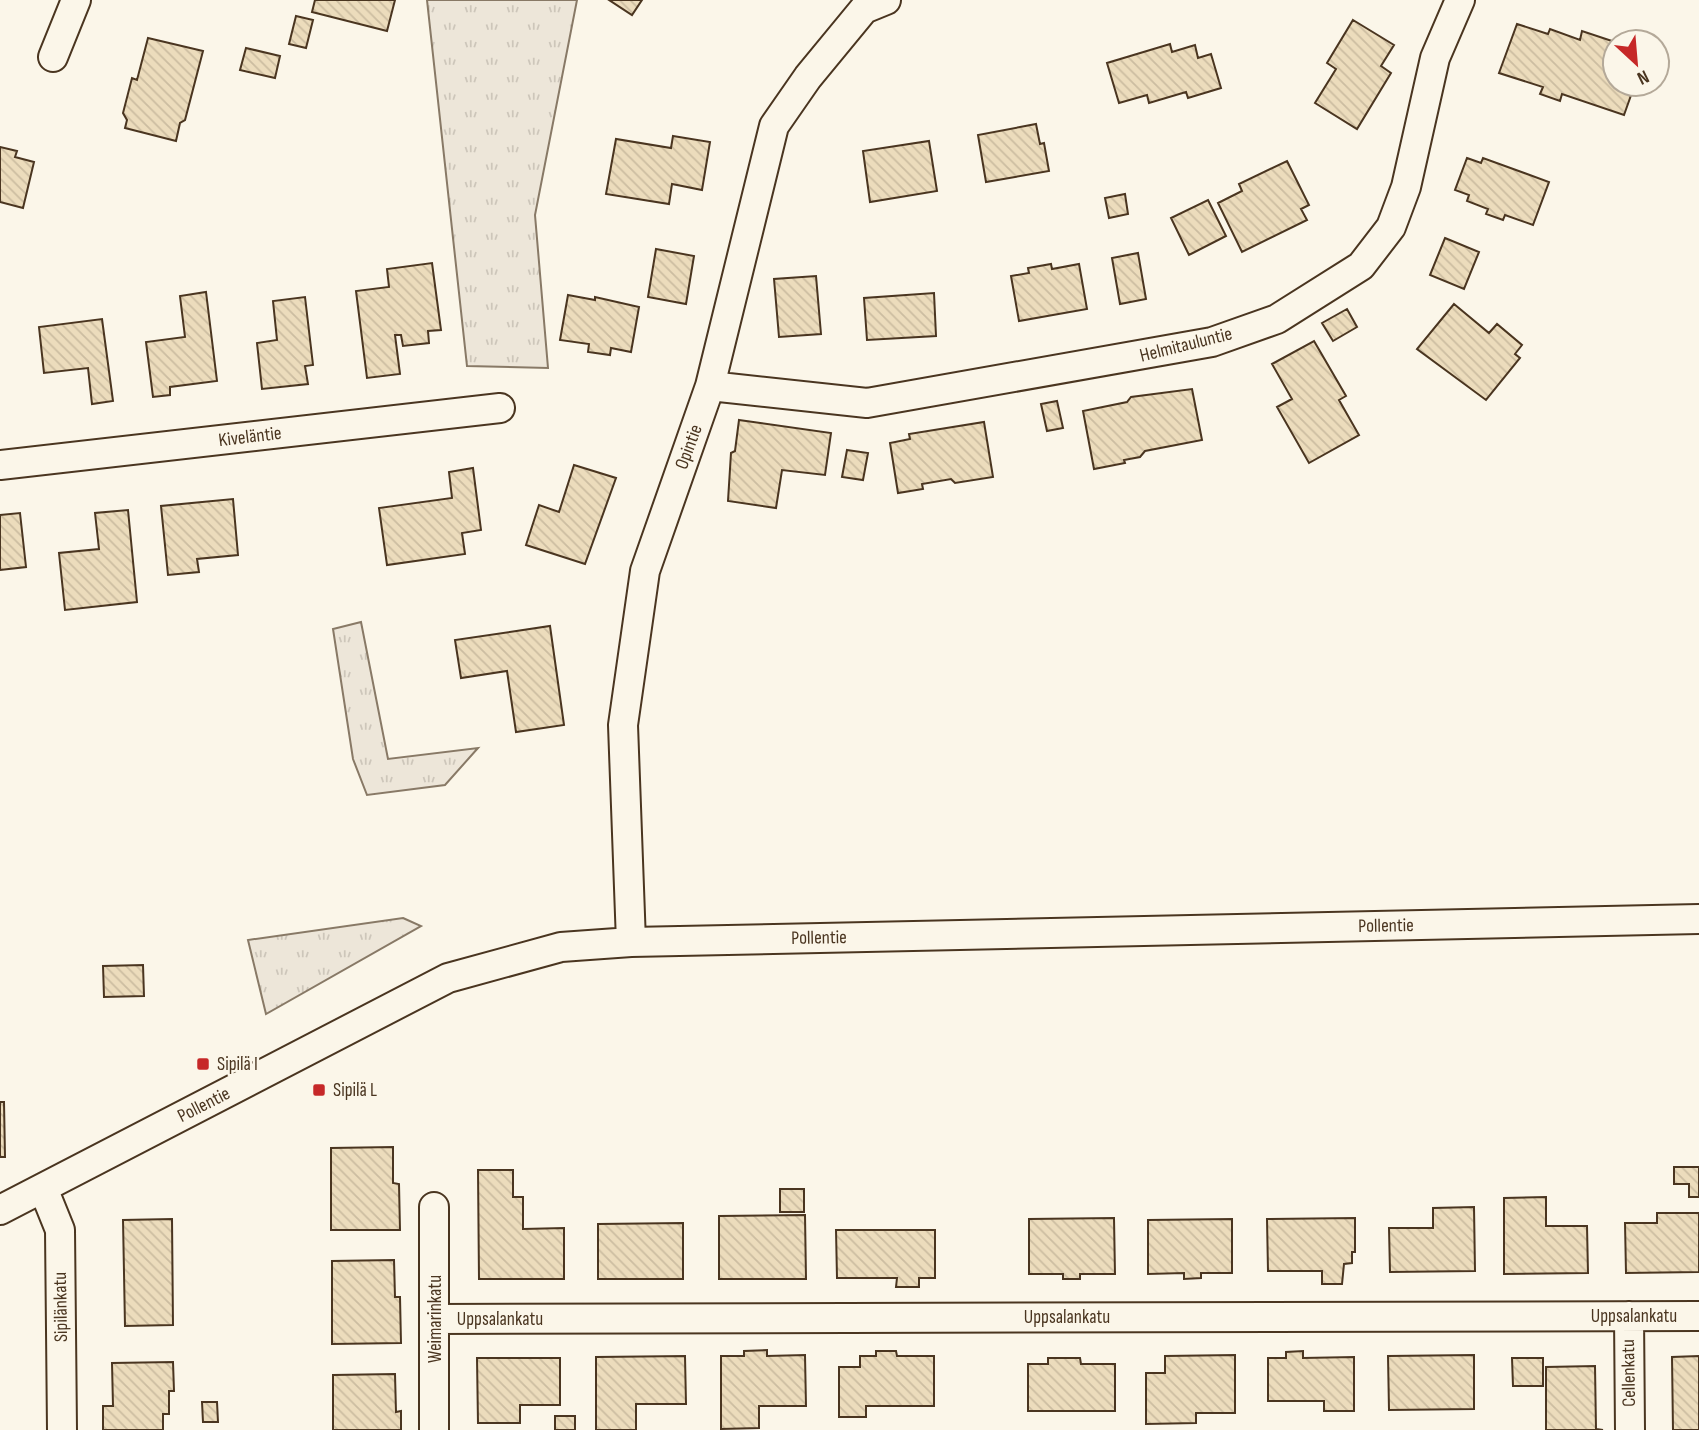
<svg xmlns="http://www.w3.org/2000/svg" width="1699" height="1430" font-family="'Sofia Sans Condensed',sans-serif">
	<style>
		.grass { fill: url(#grass-tufts); stroke: #887966; stroke-width: 2 }
		.building { fill: url(#building-back-hatch); stroke: #4a3520; stroke-width: 2 }
		.lines { fill: none; stroke-linecap: round; stroke-linejoin: round }
		.street-casing { stroke: #4a3520; stroke-width: 32 }
		.street { stroke: #fbf6e9; stroke-width: 28 }
		.poi-dot { fill: #c62828; stroke: #fbf6e9; stroke-width: 2.5 }
		.labels { text-anchor: middle; dominant-baseline: central; stroke-width: 5; stroke-linejoin: round; paint-order: stroke }
		.street-label { font-size: 19px; fill: #4a3520; stroke: #fbf6e9 }
		.poi-label { font-size: 19px; fill: #4a3520; stroke: #fbf6e9; text-anchor: start }
	</style>
	<defs>
		<pattern id="grass-tufts" width="24" height="20" patternUnits="userSpaceOnUse" patternTransform="scale(1.75)"><rect width="24" height="20" fill="#ede6d9"/><path d="M3 7l-1-3M5 7V3M7 7l1-3M15 17l-1-3M17 17v-4M19 17l1-3" fill="none" stroke="#cdc6ba"/></pattern>
		<pattern id="building-back-hatch" width="6" height="6" patternUnits="userSpaceOnUse" patternTransform="scale(1.75)"><rect width="6" height="6" fill="#ecdcbc"/><path d="M-1 5l2 2M0 0l6 6M5-1l2 2" fill="none" stroke="#ccbda1"/></pattern>
	</defs>
	<rect width="100%" height="100%" fill="#fbf6e9"/>
	<path class="grass" d="M427,0H577L535,215L548,368L467,366Z
		M361,622L388,759L478,748L445,785L367,795L353,759L333,629Z
		M403,918L421,926L266,1014L248,940Z"/>
	<path class="building" d="M315,0H395L387,31L312,12Z
		M609,0H642L632,15Z
		M296,16L313,20L306,48L289,44Z
		M1353,20L1394,45L1381,66L1391,73L1357,129L1315,103L1336,69L1327,63Z
		M1517,24L1548,34L1550,29L1580,40L1582,31L1615,42V84H1635L1624,115L1562,94L1560,101L1540,94L1543,87L1499,73Z
		M148,38L203,51L185,120L180,123L176,141L125,128L127,120L123,113L132,78L137,80Z
		M1170,44L1172,52L1195,45L1198,58L1211,54L1221,88L1188,98L1186,92L1149,103L1147,95L1119,103L1107,63Z
		M246,48L280,56L275,78L240,70Z
		M1036,124L1040,144L1044,143L1049,171L986,182L978,135Z
		M673,136L710,142L702,190L672,184L669,204L606,194L616,139L671,148Z
		M929,141L937,191L870,202L863,151Z
		M0,147L17,151L15,157L34,162L23,208L0,202Z
		M1467,158L1481,163L1483,158L1549,182L1533,225L1505,215L1503,220L1486,214L1488,209L1467,201L1469,195L1455,190Z
		M1287,161L1309,205L1301,209L1307,220L1242,252L1218,203L1242,191L1239,184Z
		M1125,194L1128,214L1109,218L1105,198Z
		M1208,200L1226,236L1189,255L1171,218Z
		M1445,238L1479,252L1464,289L1430,275Z
		M656,249L694,256L686,304L648,297Z
		M1138,253L1146,299L1120,304L1112,258Z
		M432,263L441,330L428,331L429,343L403,346L401,335H395L400,374L367,378L356,291L389,287L387,269Z
		M1051,264L1052,269L1079,264L1087,309L1019,321L1011,276L1029,273L1028,268Z
		M816,276L821,334L779,337L774,279Z
		M206,292L217,381L170,387V395L153,397L146,342L185,337L180,296Z
		M934,293L936,336L867,340L864,298Z
		M568,295L595,300V297L639,307L631,352L611,348L610,355L588,352L589,344L560,340Z
		M305,297L313,365L305,366L308,384L262,389L257,343L277,340L273,301Z
		M1454,304L1489,333L1497,324L1522,345L1515,354L1520,358L1486,400L1417,349Z
		M1347,309L1357,327L1333,341L1322,323Z
		M102,319L113,401L92,404L88,368L44,373L39,327Z
		M1314,341L1346,396L1339,400L1359,435L1309,463L1277,407L1292,399L1272,364Z
		M1192,389L1202,440L1145,451L1140,457L1124,460L1125,463L1094,469L1083,411L1127,402L1131,397Z
		M1057,401L1063,428L1047,431L1041,404Z
		M739,420L831,433L825,475L782,470L776,508L728,501L731,453L735,451Z
		M984,422L993,477L955,483L951,479L922,484L923,489L898,493L890,443L910,439L909,434Z
		M847,450L868,453L863,480L842,477Z
		M574,465L616,478L585,564L526,545L539,505L559,512Z
		M473,468L481,530L462,533L465,554L387,565L379,508L452,498L449,472Z
		M233,499L238,555L197,559L199,572L168,575L161,506Z
		M128,510L137,602L65,610L59,553L99,549L95,513Z
		M20,513L26,567L0,570V515Z
		M550,626L564,725L516,732L507,671L461,678L455,640Z
		M143,965L144,996L104,997L103,966Z
		M0,1102H4L5,1157H0Z
		M393,1147V1183L399,1184L400,1230H331V1148Z
		M1674,1167H1699V1197H1689V1184H1674Z
		M478,1170H513V1197H523V1229L564,1228V1279H479Z
		M780,1189H804V1212H780Z
		M1546,1197V1226H1587L1588,1273L1504,1274V1198Z
		M1474,1207L1475,1271L1390,1272L1389,1228H1433V1208Z
		M1657,1213H1699V1272L1626,1273L1625,1223H1657Z
		M805,1215L806,1279H719V1216Z
		M1114,1218L1115,1274H1080V1279H1063V1274H1029V1219Z
		M1355,1218V1252H1352V1263L1344,1264L1342,1284H1322V1271H1268L1267,1219Z
		M172,1219L173,1325L125,1326L123,1220Z
		M1232,1219V1273H1201V1278L1184,1279V1273L1148,1274V1220Z
		M683,1223V1279H598V1224Z
		M836,1230H935V1278H919V1287H896L897,1278H837Z
		M394,1260L395,1297H400L401,1343L332,1344V1261Z
		M767,1350V1356L805,1355L806,1406H759V1428L721,1429V1356H744V1351Z
		M876,1351H896L897,1356H934V1406H866V1417H839V1367H860V1356H876Z
		M1303,1351V1358L1354,1357V1411H1324V1401H1268V1358H1286V1352Z
		M1235,1355V1413H1196V1423L1146,1424V1373H1165V1356Z
		M1474,1355V1409L1389,1410L1388,1356Z
		M685,1356L686,1404H636V1430H596V1357Z
		M1699,1356V1430H1673L1672,1357Z
		M477,1358H560V1405H520V1423H478Z
		M1048,1358H1080L1081,1364H1115V1411H1028V1364H1048Z
		M1512,1358H1543V1386H1513Z
		M173,1362L174,1391H169V1414H163V1430H103V1406H113L112,1363Z
		M1595,1366L1596,1429L1603,1430H1546V1367Z
		M395,1374L396,1412L401,1411V1430H333V1375Z
		M202,1402H217L218,1422H203Z
		M555,1416H575V1430H555Z"/>
	<g class="lines">
		<defs>
			<path id="street" d="M53,57L76,0
				M710,386L867,403L1212,342L1277,319L1361,266L1391,227L1406,187L1435,58L1460,0
				M0,465L500,408
				M631,942L623,725L645,571L710,386L774,126L808,77L864,9L886,0
				M43,1188L60,1230L62,1430
				M0,1210L448,978L561,947L631,942L1699,919
				M1629,1316L1630,1430
				M435,1319L1699,1316
				M434,1430V1207"/>
		</defs>
		<use href="#street" class="street-casing"/>
		<use href="#street" class="street"/>
	</g>
	<g class="poi-dot">
		<rect x="196" y="1057" width="14" height="14" rx="3.5"/>
		<rect x="312" y="1083" width="14" height="14" rx="3.5"/>
	</g>
	<g class="labels">
		<g class="street-label">
			<text transform="translate(1186 345) rotate(-14)">Helmitauluntie</text>
			<text transform="translate(250 437) rotate(-7)">Kiveläntie</text>
			<text transform="translate(689 447) rotate(-70)">Opintie</text>
			<text transform="translate(1386 926) rotate(-1)">Pollentie</text>
			<text transform="translate(819 938) rotate(-1)">Pollentie</text>
			<text transform="translate(204 1105) rotate(-27)">Pollentie</text>
			<text transform="translate(61 1307) rotate(-91)">Sipilänkatu</text>
			<text x="1634" y="1316">Uppsalankatu</text>
			<text x="1067" y="1317">Uppsalankatu</text>
			<text transform="translate(435 1319) rotate(-90)">Weimarinkatu</text>
			<text x="500" y="1319">Uppsalankatu</text>
			<text transform="translate(1629 1373) rotate(-91)">Cellenkatu</text>
		</g>
		<g class="poi-label">
			<text x="217" y="1064">Sipilä I</text>
			<text x="333" y="1090">Sipilä L</text>
		</g>
	</g>
	<g transform="translate(1636 63) rotate(154)"><circle r="33" fill="#fbf6e9" stroke="#b4a999" stroke-width="2"/>
	<path d="M0-5L12 26L0 18L-12 26Z" fill="#c62828"/>
	<text y="-10" font-size="19" font-weight="bold" text-anchor="middle" fill="#4a3520">N</text>
	</g>
</svg>
